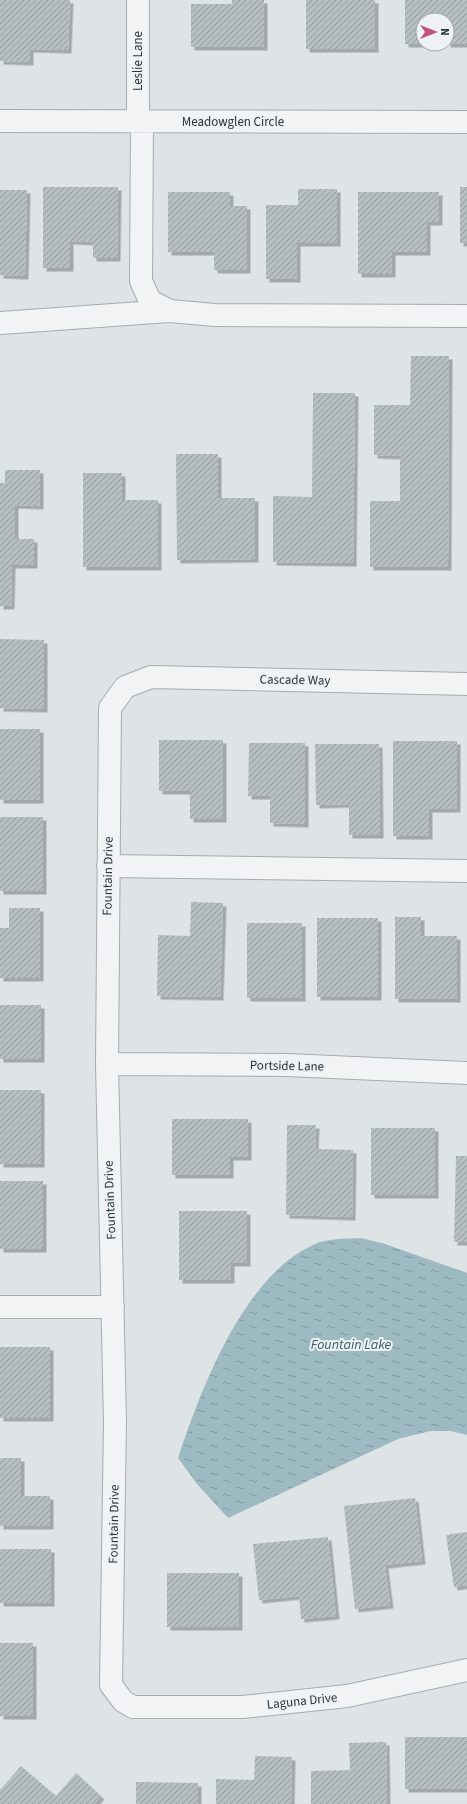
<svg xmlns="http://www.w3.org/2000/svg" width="467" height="1804" font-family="'Source Sans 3',sans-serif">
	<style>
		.water { fill: url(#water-ripples) }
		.building { fill: url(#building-hatch); filter: url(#shadow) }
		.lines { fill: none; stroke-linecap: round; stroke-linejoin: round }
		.minor-casing { stroke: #a4acaf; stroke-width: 24 }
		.minor { stroke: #f1f3f5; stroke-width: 22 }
		.labels { text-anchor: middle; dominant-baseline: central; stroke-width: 4; stroke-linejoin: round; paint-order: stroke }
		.street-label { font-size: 13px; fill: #29353b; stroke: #eef2f4 }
		.water-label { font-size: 14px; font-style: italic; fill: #385d6a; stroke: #eef2f4 }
	</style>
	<defs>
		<pattern id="water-ripples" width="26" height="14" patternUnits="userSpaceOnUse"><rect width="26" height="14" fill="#9dbac2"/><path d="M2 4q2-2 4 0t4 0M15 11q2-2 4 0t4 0" fill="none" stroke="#80989f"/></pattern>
		<pattern id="building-hatch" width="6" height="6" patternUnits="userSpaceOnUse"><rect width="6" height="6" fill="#b6bec2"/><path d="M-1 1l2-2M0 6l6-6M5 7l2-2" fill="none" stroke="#949b9f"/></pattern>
		<filter id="shadow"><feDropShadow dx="3.5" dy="3.5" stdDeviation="0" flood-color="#0004"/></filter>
	</defs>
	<rect width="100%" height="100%" fill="#dee4e6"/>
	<path class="water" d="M361,1238L385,1244L467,1273V1435L451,1431H430L398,1439L228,1518L197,1484L178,1458C201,1389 243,1277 313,1245C326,1238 346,1239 361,1238Z"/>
	<path class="building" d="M0,0H70L68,50L30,49V62L0,61Z
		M232,0H264V47H191V4H232Z
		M306,0H375V49H306Z
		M405,0H467V44H447V20H423V44H405Z
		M43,187H118L117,258H93V242L70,241V268H43Z
		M460,187H467V243H460Z
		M298,189H337V243H297V279H266V205H298Z
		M0,190H27L25,276L0,275Z
		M168,192H230V206H247V270H214V252H168Z
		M358,192H439V222H427V252H392V274H358Z
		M411,356H449L448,567H370V501H400V456L374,455V405H410Z
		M313,393H355L353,563L273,562V496L312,497Z
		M176,454H218V498H255V559L177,560Z
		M5,470H40V506L15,505V539H34V565H12L11,606H0V483H5Z
		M83,473H122V500H158V567H83Z
		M0,639L44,640V709L0,708Z
		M0,729H40V800H0Z
		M159,740H223V819H190V791H159Z
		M393,741H457V809H429V836H393Z
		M249,743H305V824L270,823V796H248Z
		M315,744H379L380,835H349V804L316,805Z
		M0,817H43V891H0Z
		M191,902L223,903L220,997L157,996L158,935L190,936Z
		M9,908H40V978H0V928H9Z
		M395,917H421V936H457V999H395Z
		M317,918H378V997H317Z
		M247,923H302V998H247Z
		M0,1005H41V1059H0Z
		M0,1090H41V1164H0Z
		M172,1119H248V1157H230V1175H172Z
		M287,1125H316L315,1149L353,1150L352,1217L286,1215Z
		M371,1128H435V1195H371Z
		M456,1156H467V1242H454Z
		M0,1181H43V1249H0Z
		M179,1211H247V1263H231V1280H179Z
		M0,1347H50V1418H0Z
		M0,1458H21V1496H50V1526H0Z
		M415,1498L422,1561L385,1565L390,1605L355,1609L344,1506Z
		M467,1532V1585L454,1587L446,1535Z
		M328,1537L336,1616L301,1619L299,1596L259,1600L253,1544Z
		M0,1549H51V1603H0Z
		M167,1573H239V1627H167Z
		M0,1643H33V1716H0Z
		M405,1737H467V1789H405Z
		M386,1742L387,1804H311V1771L350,1770L349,1743Z
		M255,1756L292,1757L291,1804H216V1779L254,1780Z
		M21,1766L56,1796L76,1773L101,1796L94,1804H0V1790Z
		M136,1782L198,1783V1804H136Z"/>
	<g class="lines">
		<defs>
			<path id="minor" d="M138,0V121
				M0,121L467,122
				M142,121L141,281L150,301L170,311L214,315L467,316
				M1,323L169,311
				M467,684L151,677L125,687L110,708L107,1064L115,1421L111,1685L123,1701L133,1707H243L347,1696L467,1670
				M108,866L467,871
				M107,1064L287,1065L467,1073
				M0,1307H113"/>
		</defs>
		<use href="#minor" class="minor-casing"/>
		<use href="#minor" class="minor"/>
	</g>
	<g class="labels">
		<g class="street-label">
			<text transform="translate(138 61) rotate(-90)">Leslie Lane</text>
			<text x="233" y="122">Meadowglen Circle</text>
			<text transform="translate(295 680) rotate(1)">Cascade Way</text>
			<text transform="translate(108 876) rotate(-89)">Fountain Drive</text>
			<text transform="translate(287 1066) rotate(1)">Portside Lane</text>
			<text transform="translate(110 1200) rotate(-92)">Fountain Drive</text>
			<text transform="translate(114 1524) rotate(-89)">Fountain Drive</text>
			<text transform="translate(302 1701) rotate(-6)">Laguna Drive</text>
		</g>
		<g class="water-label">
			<text x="351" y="1345">Fountain Lake</text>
		</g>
	</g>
	<g transform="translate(435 32) rotate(90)"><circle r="19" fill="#eef2f4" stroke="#9fa6aa"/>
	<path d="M0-3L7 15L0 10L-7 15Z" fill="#be5180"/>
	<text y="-6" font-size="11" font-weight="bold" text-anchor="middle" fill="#29353b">N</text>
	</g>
</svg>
